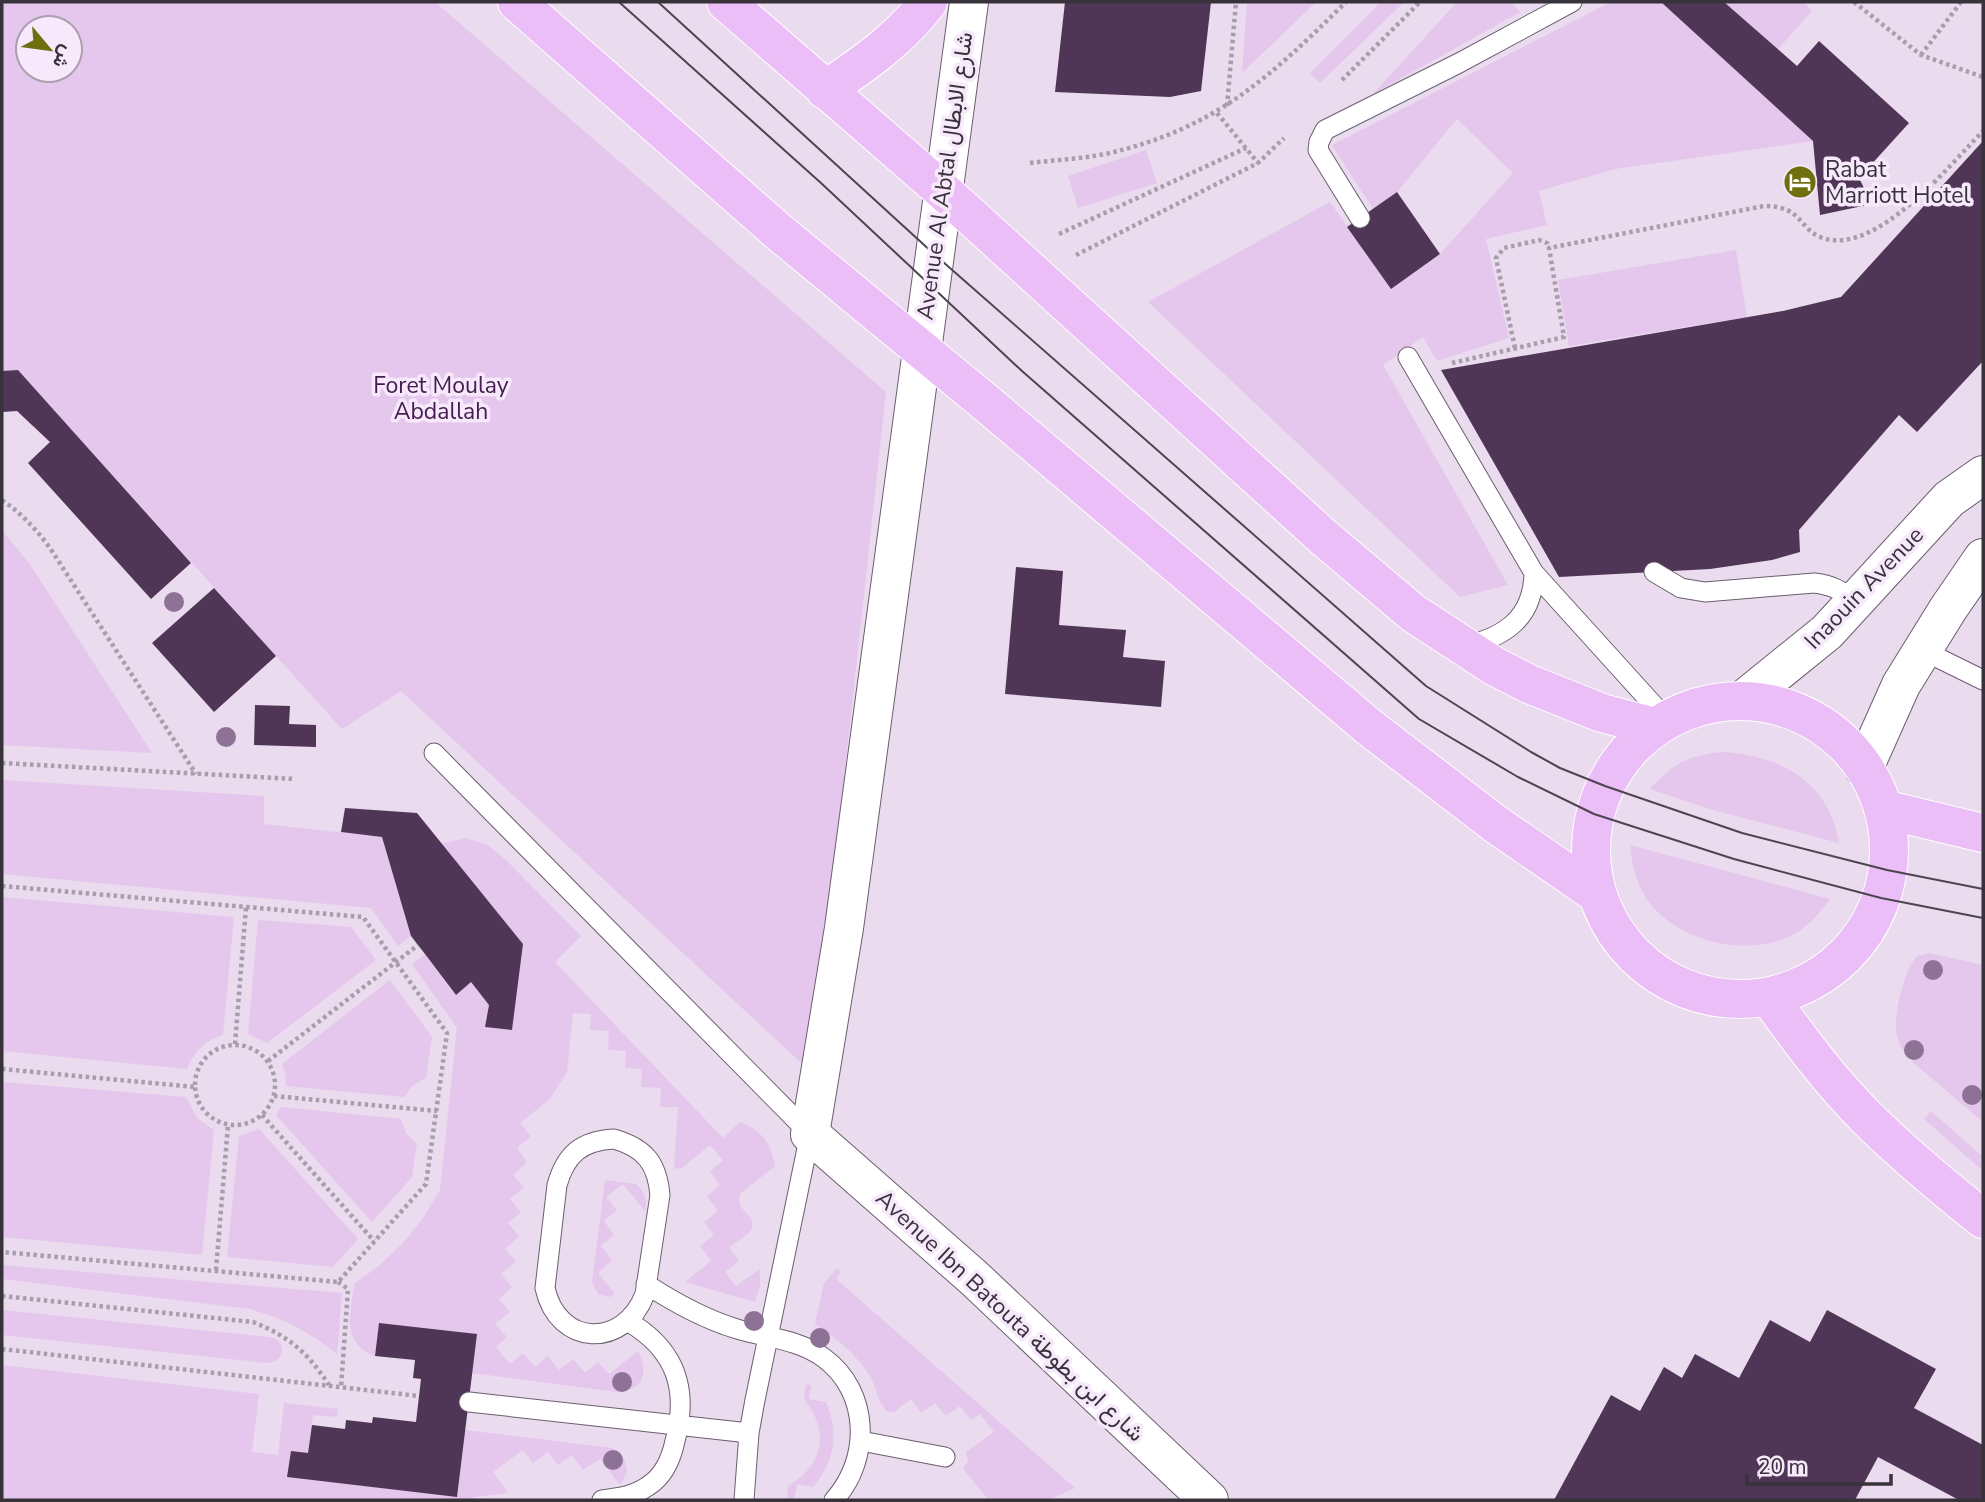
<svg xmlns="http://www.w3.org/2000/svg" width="1985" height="1502" font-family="'Nunito Sans',Vazirmatn,sans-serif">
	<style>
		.green { fill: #e5c6ed; fill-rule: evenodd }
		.building { fill: #4f3556 }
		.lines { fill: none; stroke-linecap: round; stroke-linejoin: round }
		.lane-casing { stroke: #6b5e6e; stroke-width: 21 }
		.street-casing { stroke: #6b5e6e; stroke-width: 40 }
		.secondary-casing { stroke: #6b5e6e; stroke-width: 40 }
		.primary-casing { stroke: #fff; stroke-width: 40 }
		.path { stroke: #a89dac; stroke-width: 4.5; stroke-dasharray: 3.5 3.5; stroke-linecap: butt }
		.lane { stroke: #fff; stroke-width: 19 }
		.street { stroke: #fff; stroke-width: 38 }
		.secondary { stroke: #fff; stroke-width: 38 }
		.primary { stroke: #ebbef7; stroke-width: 38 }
		.tram { stroke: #4c454f; stroke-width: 2 }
		.tree { fill: #8e7296 }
		.labels { text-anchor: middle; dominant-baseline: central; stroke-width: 7; stroke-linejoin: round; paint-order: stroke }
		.poi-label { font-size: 23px; fill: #38323a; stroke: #f7e8fb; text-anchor: start }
		.street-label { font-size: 23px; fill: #38323a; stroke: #f7e8fb }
		.park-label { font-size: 23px; fill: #431d4e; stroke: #f7e8fb }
	</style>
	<rect width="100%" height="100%" fill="#eadbee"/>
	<path class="green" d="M2,2H435L886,392L812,1073L401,691L342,729L18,370L2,371ZM28,28H70V70H28Z
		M1247,2H1316L1242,73Z
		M1381,2H1404L1320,83L1310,73Z
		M1457,2H1511L1520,12L1373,94Z
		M1611,2H1661L1813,141L1615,169L1539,191L1547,225L1486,239L1509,338L1437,361L1423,337L1383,365L1508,585L1460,597L1148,302L1330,202L1391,289L1440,254L1513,173L1457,119L1397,192L1373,209L1332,145Z
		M1724,2H1804L1812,11L1778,49Z
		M1146,150L1157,183L1078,208L1068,176Z
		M1736,250L1747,317L1569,346L1558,280Z
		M2,530L29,563L152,753L2,745Z
		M1723,752C1781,756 1829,781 1839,843L1713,810L1650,789C1672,764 1689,755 1723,752Z
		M2,780L264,796V824L382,837L411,936L398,946L371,908L2,874Z
		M465,838L488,845L506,860L581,936L555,962L723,1138L740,1122C762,1131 771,1143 775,1166L741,1193C732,1210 757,1214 752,1228C749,1235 736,1242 729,1247L739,1261L725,1272L736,1286L760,1269V1286L755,1302L685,1282L711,1261L700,1246L714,1235L704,1222L718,1211L707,1196L720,1185L710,1171L723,1160L710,1145L682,1168L676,1169L674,1166L678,1107H660L661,1088L641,1087L642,1069L625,1068L626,1051L608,1050L609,1031L590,1030L591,1014L573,1013L567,1072L550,1099L520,1123L531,1136L517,1148L527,1162L513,1175L524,1187L510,1199L521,1212L508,1223L519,1236L505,1249L516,1262L501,1274L512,1287L499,1299L510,1312L495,1324L507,1337L496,1347L510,1364L523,1353L535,1367L548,1356L559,1370L573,1359L585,1373L598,1362L609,1374L638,1351C649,1374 643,1390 617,1392L472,1373L477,1334L379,1323L375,1356C340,1343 351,1313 354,1284L380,1265L403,1243L423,1218L440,1190L457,1028L412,964L425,954L455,995L471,982L489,1005L485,1027L512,1030L523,944L442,844Z
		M1630,845L1830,899C1820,912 1810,925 1796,933C1751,959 1679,943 1648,901C1636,883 1632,865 1630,845Z
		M2,897L234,917L223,1035C204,1041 195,1051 187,1069L2,1051Z
		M258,920L351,927L376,960L267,1043L248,1034Z
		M1930,953L1983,965V1122L1916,1065C1908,1057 1900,1048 1897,1037C1892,1018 1904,970 1917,956Z
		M390,980L432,1037L426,1078L413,1085L404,1097L286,1086L285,1071L282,1064Z
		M2,1082L186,1097L197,1118L214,1130L202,1255L2,1237Z
		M281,1107L401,1119L406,1133L417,1144L412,1177L372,1222L276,1115Z
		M1931,1111L1983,1157V1171L1924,1119Z
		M259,1129L358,1239L333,1267L227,1257L239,1136Z
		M605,1180L636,1184C645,1192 648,1199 645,1211L623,1184L606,1197L617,1210L604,1221L614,1235L601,1246L612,1260L598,1273L615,1294L610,1297L598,1294L592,1282Z
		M2,1265L342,1293L337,1354C311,1333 283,1318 250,1309L2,1279Z
		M837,1268L841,1272L836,1279L1075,1488L1049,1500H989L963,1469L968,1461L966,1452L994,1432L980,1414L971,1420L960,1406L946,1416L935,1403L921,1413L911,1399L894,1412H888C878,1404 877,1389 871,1378C857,1354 837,1339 815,1324L824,1283Z
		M2,1310L269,1337C288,1340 286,1362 267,1363L2,1335Z
		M2,1365L259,1394L252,1452L278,1455L284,1403L338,1409L337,1417L313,1415L308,1453L291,1451L288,1477L457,1497L465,1430L612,1448L624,1458L627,1472L620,1485L600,1459L583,1470L572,1455L558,1465L548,1452L533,1463L523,1450L493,1472L508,1493L474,1497V1500H2Z
		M806,1385H811L809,1399L826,1402C839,1433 835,1461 813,1487L797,1484L794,1500L787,1498L788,1486C824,1465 830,1431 804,1399Z"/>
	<path class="building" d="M1065,2H1211L1201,91L1170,97L1055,92Z
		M1661,2H1724L1797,66L1819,41L1909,123L1859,178L1872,204L1820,215L1813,141Z
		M1983,141V361L1917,432L1899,415L1799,530L1800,552L1772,560L1710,569L1559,577L1441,370L1783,311L1841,297Z
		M1397,192L1440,254L1391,289L1347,227Z
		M18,370L191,563L151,599L28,463L50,442L17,411L2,412V371Z
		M1016,567L1063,571L1059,625L1126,630L1123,657L1165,661L1161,707L1005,694Z
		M214,588L276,656L214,712L152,643Z
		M255,705L290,706L289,724L316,725V747L254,745Z
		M345,808L417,813L523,944L512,1030L485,1027L489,1005L471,982L456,995L425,954L411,936L382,837L341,832Z
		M1827,1310L1936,1369L1914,1408L1983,1445V1500H1959L1878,1457L1855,1500H1554L1611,1395L1640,1411L1664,1367L1682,1378L1695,1354L1739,1378L1770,1320L1810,1342Z
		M379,1323L477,1334L457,1497L287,1477L291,1451L308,1453L312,1425L345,1429L346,1420L372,1423L373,1417L416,1422L421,1379L413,1378L415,1360L375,1356Z"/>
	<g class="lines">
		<defs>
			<path id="lane" d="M1360,218L1318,150L1319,142L1325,130L1459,63L1572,2
				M1408,357L1534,573L1668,721
				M1654,572L1681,588L1705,592L1814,583C1831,585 1843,590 1855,603
				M1465,646C1505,637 1533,618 1534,573
				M1922,650L1983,680
				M434,753L810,1134L755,1400L749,1433L744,1500
				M614,1139C645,1148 657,1163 660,1195L645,1294C624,1349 558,1347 545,1288L557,1185C566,1154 581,1141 614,1139Z
				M646,1284C675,1303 704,1319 737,1329C766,1338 799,1339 824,1358C870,1392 871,1459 834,1500
				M469,1402L749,1433
				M861,1441L945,1457
				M602,1500C618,1498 634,1496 648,1486C664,1476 671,1460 675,1441C689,1389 676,1350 629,1322"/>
			<path id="street" d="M969,2L844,928L810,1134L974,1278L1209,1500"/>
			<path id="secondary" d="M1743,700L1827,632L1949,499L1983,475
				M1864,768L1901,685L1948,609L1983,558"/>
			<path id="primary" d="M517,2L780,233L991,407L1369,727L1494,823L1597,894
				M726,2L943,191L1322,536L1413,613L1494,666L1529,684L1602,713L1655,727
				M825,90C864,64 900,39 928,2
				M1591 850a149 149 0 1 1 298 0a149 149 0 1 1-298 0Z
				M1883,809L1983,833
				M1769,997C1799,1039 1830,1081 1866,1117C1903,1154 1943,1187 1983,1219"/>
		</defs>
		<use href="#lane" class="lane-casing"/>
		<use href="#street" class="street-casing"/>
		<use href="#secondary" class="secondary-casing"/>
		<use href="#primary" class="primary-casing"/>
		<path class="path" d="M1854,2L1921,55L1983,77
			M1921,55L1961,2
			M1342,80L1420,2
			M1227,106L1236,2
			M1217,113L1258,163
			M1030,163C1055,160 1080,159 1105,154C1214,130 1269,78 1346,2
			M1059,234L1246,148
			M1076,255L1258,163L1284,138
			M1515,348L1496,258L1504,248L1539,240L1547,243L1549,248
			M1452,363L1564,337L1549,248L1764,206C1804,206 1798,230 1823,238C1876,256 1950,165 1983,131
			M2,500C22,514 36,529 50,548L196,774
			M2,763L295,779
			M2,886L363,917L447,1033L426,1184L338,1282L2,1252
			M235,1044L246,907
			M195 1085a40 40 0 1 1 80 0a40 40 0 1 1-80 0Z
			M268,1061L418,945
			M2,1069L195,1087
			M274,1096L437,1111
			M262,1115L374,1241
			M216,1270L228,1125
			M338,1282L348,1289L341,1387
			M2,1296L253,1322C290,1337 307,1352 329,1385
			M2,1349L419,1396"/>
		<use href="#lane" class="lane"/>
		<use href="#street" class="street"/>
		<use href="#secondary" class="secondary"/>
		<use href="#primary" class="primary"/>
		<path class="tram" d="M619,2L821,183L1022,371L1419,719L1518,777L1594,814L1734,859L1881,898L1983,918
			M658,2L934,254L1426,686L1531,752L1560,768L1605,786L1742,833L1887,870L1983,889"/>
	</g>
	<g class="tree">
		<circle cx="174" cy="602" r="10"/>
		<circle cx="226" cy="737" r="10"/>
		<circle cx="1933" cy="970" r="10"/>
		<circle cx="1914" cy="1050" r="10"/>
		<circle cx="1972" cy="1095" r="10"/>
		<circle cx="754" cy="1321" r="10"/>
		<circle cx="820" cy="1338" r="10"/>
		<circle cx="622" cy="1382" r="10"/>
		<circle cx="613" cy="1460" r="10"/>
	</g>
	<defs>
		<symbol id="hotel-disc" viewBox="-11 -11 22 22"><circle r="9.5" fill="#706f10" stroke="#f7e8fb"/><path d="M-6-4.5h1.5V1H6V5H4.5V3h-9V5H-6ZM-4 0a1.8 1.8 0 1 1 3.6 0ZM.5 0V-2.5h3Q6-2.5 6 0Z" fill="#fff"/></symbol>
	</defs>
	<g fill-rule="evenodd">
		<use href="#hotel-disc" x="1781" y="163" width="38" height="38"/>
	</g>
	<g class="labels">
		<g class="poi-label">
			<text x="1825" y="169">Rabat<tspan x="1825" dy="26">Marriott Hotel</tspan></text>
		</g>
		<g class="street-label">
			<text transform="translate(945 176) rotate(-82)">Avenue Al Abtal شارع الابطال</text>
			<text transform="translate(1864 588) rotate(-46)">Inaouin Avenue</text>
			<text transform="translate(1010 1316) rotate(43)">Avenue Ibn Batouta شارع ابن بطوطة</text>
		</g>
		<g class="park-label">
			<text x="441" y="385">Foret Moulay<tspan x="441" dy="26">Abdallah</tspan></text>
		</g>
	</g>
	<rect width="1985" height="1502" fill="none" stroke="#38323a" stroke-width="7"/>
	<g transform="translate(49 49) rotate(119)"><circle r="33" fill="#f7e8fb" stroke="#ab9fae" stroke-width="2"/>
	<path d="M0-5L12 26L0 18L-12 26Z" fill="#706f10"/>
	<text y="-10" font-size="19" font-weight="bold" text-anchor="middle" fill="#38323a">ش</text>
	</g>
	<path d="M1747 1474v10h144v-10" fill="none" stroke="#38323a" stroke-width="3.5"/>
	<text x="1758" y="1474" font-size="21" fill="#38323a" stroke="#f7e8fb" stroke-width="5" paint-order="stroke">20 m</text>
</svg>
